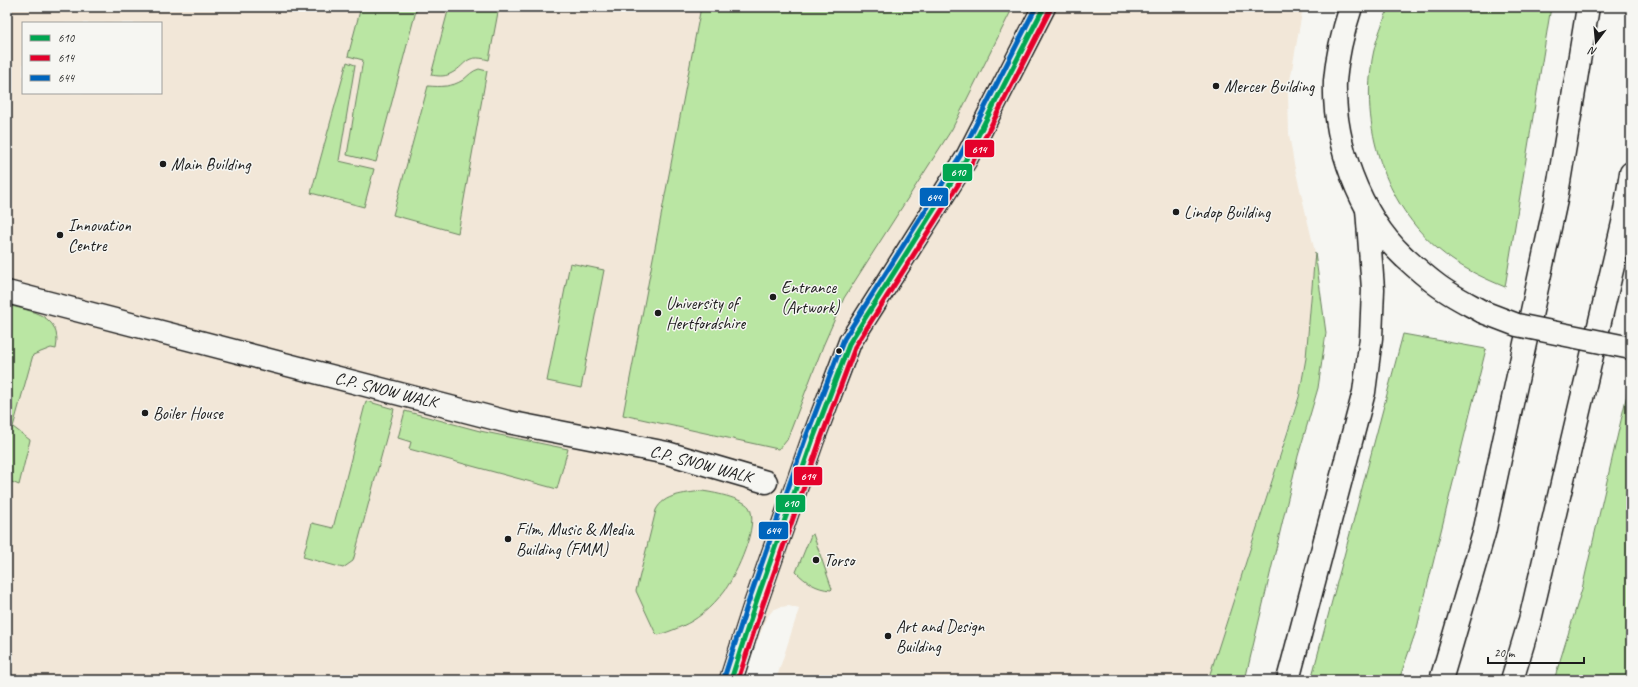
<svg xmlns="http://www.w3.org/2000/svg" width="1638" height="687" font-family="Caveat,sans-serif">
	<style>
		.built { fill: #f2e7d8; fill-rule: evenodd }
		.green { fill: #bae6a3; stroke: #6b8160 }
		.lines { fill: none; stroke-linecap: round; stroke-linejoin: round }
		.pedestrian-casing { stroke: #1c1c1c; stroke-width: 25 }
		.minor-casing { stroke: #1c1c1c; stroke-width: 25 }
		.trunk-casing { stroke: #1c1c1c; stroke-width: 25 }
		.motorway-casing { stroke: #1c1c1c; stroke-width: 25 }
		.pedestrian { stroke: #f6f6f2; stroke-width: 22 }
		.minor { stroke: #f6f6f2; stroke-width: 22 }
		.trunk { stroke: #f6f6f2; stroke-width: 22 }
		.motorway { stroke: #f6f6f2; stroke-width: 22 }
		.trunk-bridge-casing { stroke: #1c1c1c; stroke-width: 25; stroke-linecap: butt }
		.trunk-bridge { stroke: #f6f6f2; stroke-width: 22 }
		.bus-1-casing { stroke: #f6f6f2; stroke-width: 8 }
		.bus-2-casing { stroke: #f6f6f2; stroke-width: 8 }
		.bus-3-casing { stroke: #f6f6f2; stroke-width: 8 }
		.bus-1 { stroke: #00a651; stroke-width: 5 }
		.bus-2 { stroke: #e4002b; stroke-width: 5 }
		.bus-3 { stroke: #0065bd; stroke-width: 5 }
		.poi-dot { fill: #1c1c1c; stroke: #f6f6f2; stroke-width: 1.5 }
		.labels { text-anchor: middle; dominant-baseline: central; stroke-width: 3; stroke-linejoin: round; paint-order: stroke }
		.poi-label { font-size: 17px; fill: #1c1c1c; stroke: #f6f6f2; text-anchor: start }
		.street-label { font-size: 17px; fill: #1c1c1c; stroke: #f6f6f2 }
		.line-badge { stroke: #f6f6f2; stroke-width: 1.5 }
		.badge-label { font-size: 11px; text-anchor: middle; font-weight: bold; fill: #fff }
	</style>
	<rect width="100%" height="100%" fill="#f6f6f2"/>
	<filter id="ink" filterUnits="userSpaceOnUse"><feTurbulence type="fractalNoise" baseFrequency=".025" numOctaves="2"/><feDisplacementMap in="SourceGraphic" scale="8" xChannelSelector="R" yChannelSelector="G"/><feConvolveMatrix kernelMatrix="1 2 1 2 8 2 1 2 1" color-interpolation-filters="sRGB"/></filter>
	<g filter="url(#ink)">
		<path class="built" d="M7,7H1303L1288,92L1289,134L1294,164L1315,252L1306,358L1298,397L1208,680H776L799,609L789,606L780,607L773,610L768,616L754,647L726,680H7ZM23,23H161V93H23Z"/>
		<path class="green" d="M361,7H417L376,162L347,155L363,60L348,56Z
			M449,7H499L489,60C464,53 467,66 450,74C444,77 437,76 431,75Z
			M701,7H1013L952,129L844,298L823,346L787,440L783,445L778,449L623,415Z
			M1389,7H1551L1505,287C1486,279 1468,271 1451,259C1391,217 1362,139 1371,68C1373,46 1381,27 1389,7Z
			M347,62L355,65L339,161L374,169L364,207L311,193Z
			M479,69L487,71L458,233L393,215L428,86C441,87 452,87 463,80C469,75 472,71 479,69Z
			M1315,252L1326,333L1318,388L1298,456L1245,680H1208L1299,397L1306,358Z
			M570,263L604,270L581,388L547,381Z
			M7,305C31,311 63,315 56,349L51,348L33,355L13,427L30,440L19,485L7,480Z
			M1403,334L1486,349L1417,628L1399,680H1311Z
			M1631,377V680H1554L1582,589Z
			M366,401L394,409L353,561L343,568L303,557L312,523L333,528Z
			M405,411L480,431L568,449L557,489L409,449L411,442L398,438Z
			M701,491C712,492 742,498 749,507C760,524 736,575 725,590C719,598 711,607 702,614C690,624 676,629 662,634L658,635L655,632L636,591L656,510C664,494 684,494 701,491Z
			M813,534L832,589L831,590C816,589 806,582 796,572L811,535Z"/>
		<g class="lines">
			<defs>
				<path id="pedestrian" d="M7,292L508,422L667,453L766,482"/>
				<path id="minor" d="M731,680L754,608L813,439L850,342L966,159L1044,7"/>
				<path id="trunk" d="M1351,7C1343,31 1337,55 1335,81C1333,141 1359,215 1404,257C1414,266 1425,276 1436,284C1450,295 1467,303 1483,312"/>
				<path id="motorway" d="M1288,680L1364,392L1371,338L1373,289L1367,209
					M1441,680L1484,533L1556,200L1588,7
					M1512,680L1530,620L1623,223L1631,173"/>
			</defs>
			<use href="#pedestrian" class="pedestrian-casing"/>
			<use href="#minor" class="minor-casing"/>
			<use href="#trunk" class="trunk-casing"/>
			<use href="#motorway" class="motorway-casing"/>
			<use href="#pedestrian" class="pedestrian"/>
			<use href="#minor" class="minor"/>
			<use href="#trunk" class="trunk"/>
			<use href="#motorway" class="motorway"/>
			<defs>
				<path id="trunk-bridge" d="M1483,312L1517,325L1631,348"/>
			</defs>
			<use href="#trunk-bridge" class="trunk-bridge-casing"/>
			<use href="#trunk-bridge" class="trunk-bridge"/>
			<defs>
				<path id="bus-1" d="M731,680L754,608L813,439L850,342L966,159L1044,7"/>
				<path id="bus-2" d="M738,680L761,610L820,441L856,345L972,163L1050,10"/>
				<path id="bus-3" d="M724,678L747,606L806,437L844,339L960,156L1036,7"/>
			</defs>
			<use href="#bus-1" class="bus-1-casing"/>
			<use href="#bus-2" class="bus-2-casing"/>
			<use href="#bus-3" class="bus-3-casing"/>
			<use href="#bus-1" class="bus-1"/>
			<use href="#bus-2" class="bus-2"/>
			<use href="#bus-3" class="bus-3"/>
		</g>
	</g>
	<g class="poi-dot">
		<circle cx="1216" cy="86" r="4"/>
		<circle cx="163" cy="164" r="4"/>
		<circle cx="1176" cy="212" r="4"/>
		<circle cx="60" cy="235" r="4"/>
		<circle cx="773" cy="297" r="4"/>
		<circle cx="658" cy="313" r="4"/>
		<circle cx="839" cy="351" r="3.5"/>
		<circle cx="145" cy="413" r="4"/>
		<circle cx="508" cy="539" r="4"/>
		<circle cx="816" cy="560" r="4"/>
		<circle cx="888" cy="636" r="4"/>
	</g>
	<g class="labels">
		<g class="poi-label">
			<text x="1224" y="86">Mercer Building</text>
			<text x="171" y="164">Main Building</text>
			<text x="1184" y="212">Lindop Building</text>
			<text x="68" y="225">Innovation<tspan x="68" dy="20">Centre</tspan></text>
			<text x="781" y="287">Entrance<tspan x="781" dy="20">(Artwork)</tspan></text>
			<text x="666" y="303">University of<tspan x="666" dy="20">Hertfordshire</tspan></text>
			<text x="153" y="413">Boiler House</text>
			<text x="516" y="529">Film, Music &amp; Media<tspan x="516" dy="20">Building (FMM)</tspan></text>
			<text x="824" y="560">Torso</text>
			<text x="896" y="626">Art and Design<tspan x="896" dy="20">Building</tspan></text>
		</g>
		<g class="street-label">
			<text transform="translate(386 390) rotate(14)">C.P. SNOW WALK</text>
			<text transform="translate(701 464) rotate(15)">C.P. SNOW WALK</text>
		</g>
	</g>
	<g class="line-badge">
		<rect x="964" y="139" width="31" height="19" rx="4" fill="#e4002b"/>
		<rect x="942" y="163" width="31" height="19" rx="4" fill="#00a651"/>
		<rect x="919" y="187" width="30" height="20" rx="4" fill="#0065bd"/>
		<rect x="793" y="466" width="30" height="20" rx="4" fill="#e4002b"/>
		<rect x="775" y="494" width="31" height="19" rx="4" fill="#00a651"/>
		<rect x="758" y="521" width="31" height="19" rx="4" fill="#0065bd"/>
	</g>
	<g class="badge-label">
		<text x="979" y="153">614</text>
		<text x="958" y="176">610</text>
		<text x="934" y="201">644</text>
		<text x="808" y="480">614</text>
		<text x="791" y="507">610</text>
		<text x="773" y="534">644</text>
	</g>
	<rect width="1638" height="687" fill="none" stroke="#f6f6f2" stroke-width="24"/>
	<rect x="12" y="12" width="1614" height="663" fill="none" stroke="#1c1c1c" stroke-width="1.5" filter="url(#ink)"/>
	<rect x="22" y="22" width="140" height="72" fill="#f6f6f2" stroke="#9f9f9c"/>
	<rect x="30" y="35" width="20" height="6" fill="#00a651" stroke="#9f9f9c"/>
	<text x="58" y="42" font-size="12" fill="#1c1c1c">610</text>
	<rect x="30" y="55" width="20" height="6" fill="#e4002b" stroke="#9f9f9c"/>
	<text x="58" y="62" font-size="12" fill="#1c1c1c">614</text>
	<rect x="30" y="75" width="20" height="6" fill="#0065bd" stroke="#9f9f9c"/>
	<text x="58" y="82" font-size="12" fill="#1c1c1c">644</text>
	<g transform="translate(1596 42) rotate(196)" stroke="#f6f6f2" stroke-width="3" paint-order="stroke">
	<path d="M0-3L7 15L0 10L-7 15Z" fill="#1c1c1c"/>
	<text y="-6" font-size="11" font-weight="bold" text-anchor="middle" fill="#1c1c1c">N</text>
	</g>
	<path d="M1488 657v6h96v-6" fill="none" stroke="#1c1c1c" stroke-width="2"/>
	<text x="1494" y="657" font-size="12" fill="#1c1c1c" stroke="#f6f6f2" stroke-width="3" paint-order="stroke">20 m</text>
</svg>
